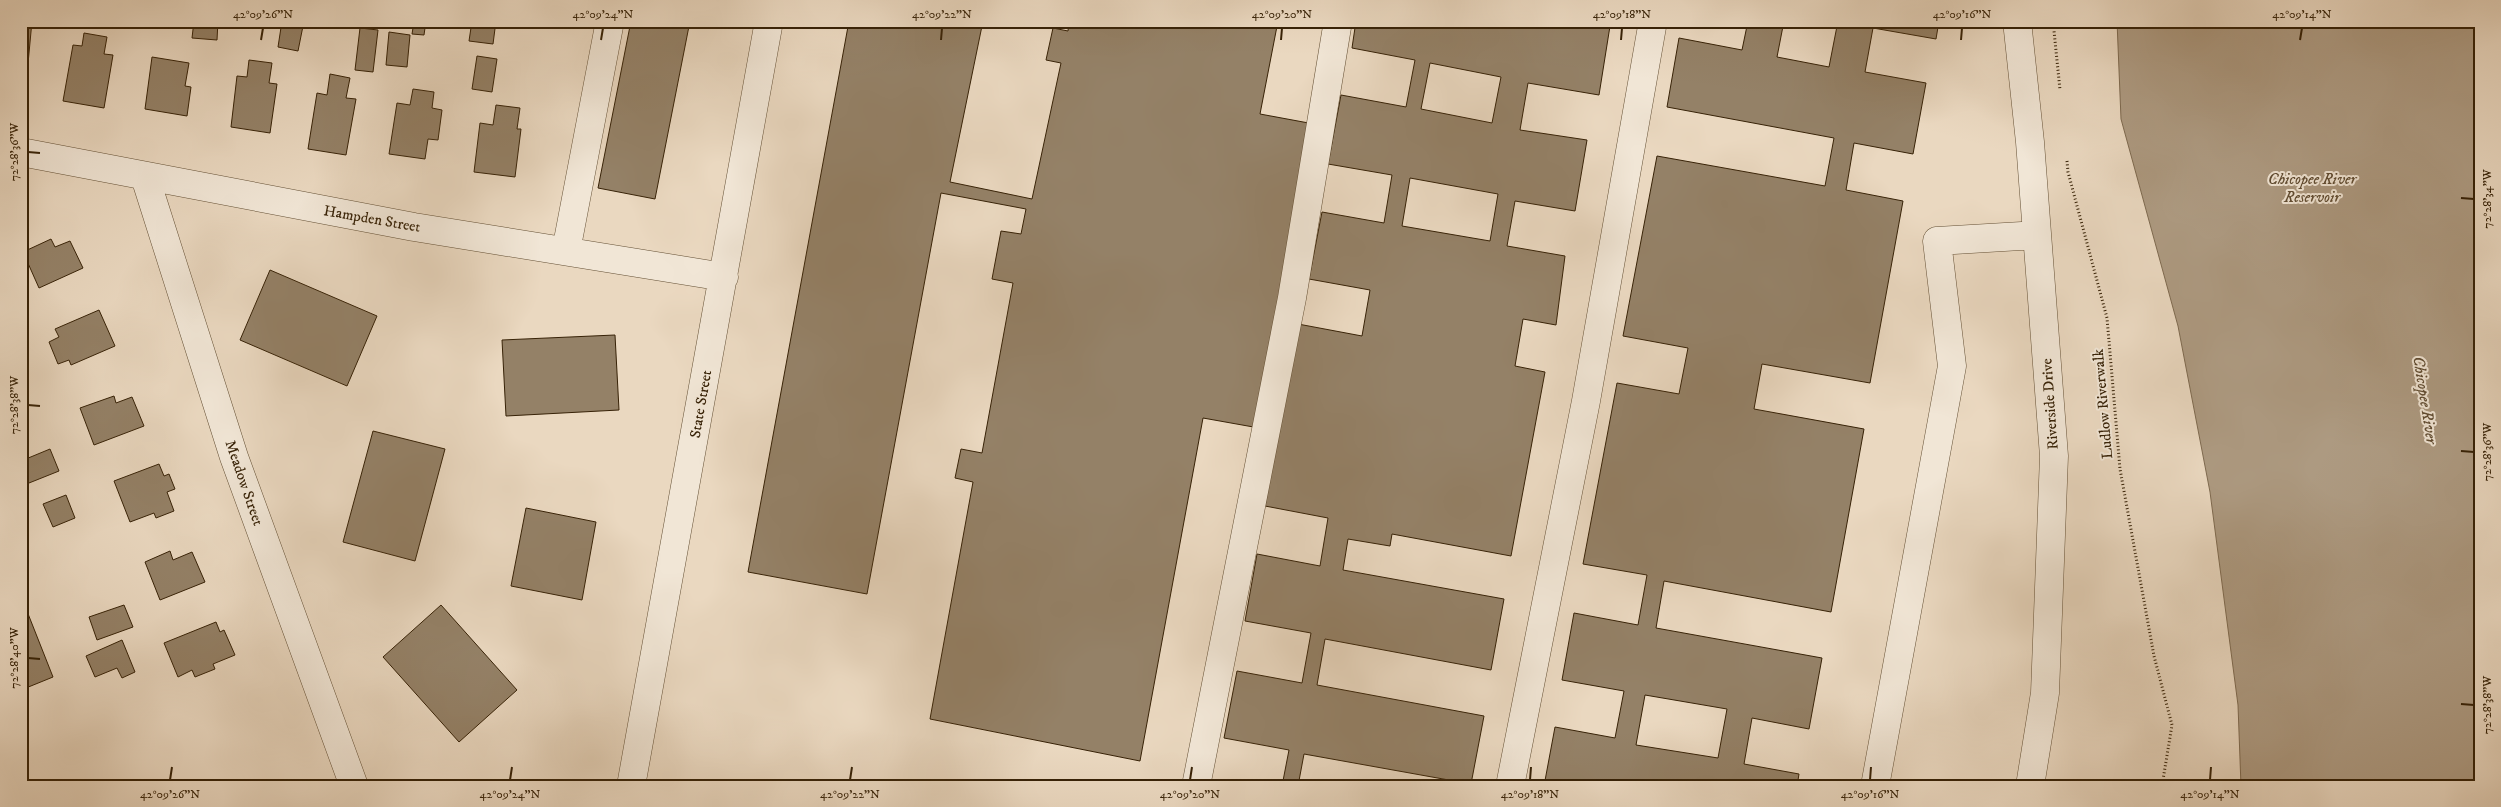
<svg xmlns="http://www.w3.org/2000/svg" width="2501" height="807" font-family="'IM FELL DW Pica',serif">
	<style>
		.water { fill: #ad9a81; stroke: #7e6a50 }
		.building { fill: #948167; stroke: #372207; fill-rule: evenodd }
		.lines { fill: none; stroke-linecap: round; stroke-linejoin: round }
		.minor-casing { stroke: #645035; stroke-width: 29 }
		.path { stroke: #372207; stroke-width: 3; stroke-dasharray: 1 2.5; stroke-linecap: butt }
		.minor { stroke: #f1e6d6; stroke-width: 28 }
		.ticks { fill: none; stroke: #372207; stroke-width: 2 }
		.labels { text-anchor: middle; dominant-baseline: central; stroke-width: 4; stroke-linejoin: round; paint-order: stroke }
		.street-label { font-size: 15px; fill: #372207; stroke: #f1e6d6 }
		.water-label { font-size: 16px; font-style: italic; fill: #604c32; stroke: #f1e6d6 }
		.neatline { fill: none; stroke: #372207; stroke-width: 2 }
		.ticks-label { font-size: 12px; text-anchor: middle; fill: #372207 }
	</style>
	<rect width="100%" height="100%" fill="#ead8c0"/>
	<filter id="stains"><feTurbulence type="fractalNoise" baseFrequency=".004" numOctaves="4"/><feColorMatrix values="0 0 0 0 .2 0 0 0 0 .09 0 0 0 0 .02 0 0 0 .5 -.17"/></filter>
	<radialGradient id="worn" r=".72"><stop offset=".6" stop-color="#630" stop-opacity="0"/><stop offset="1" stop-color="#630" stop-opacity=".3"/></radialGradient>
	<path class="water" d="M2117,21H2480V786H2241L2238,705L2210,492L2178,326L2121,119Z"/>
	<path class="building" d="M21,21H32L26,85H21Z
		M194,21H218L217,40L192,38Z
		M282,21H304L298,51L278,47Z
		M377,21H426L424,35L412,34L413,28L377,23Z
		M472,21H496L493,44L469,41Z
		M631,21H690L655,199L598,188Z
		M849,21H983L950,182L1032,199L1061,63L1046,60L1053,28L1068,31L1069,21H1278L1260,114L1314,124L1259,428L1203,418L1140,761L930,719L973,482L955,478L961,449L982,453L1013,283L992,279L1001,231L1021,234L1026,209L941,193L867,594L748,572Z
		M1356,21H1580L1610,26L1599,95L1528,83L1520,130L1587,140L1575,211L1515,201L1507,246L1565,256L1556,325L1523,319L1515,366L1545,372L1511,556L1392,534L1390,546L1348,539L1343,570L1504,599L1491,670L1325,639L1317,685L1484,716L1471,784L1304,754L1298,786H1282L1289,750L1224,738L1237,671L1302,683L1311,633L1245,621L1257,554L1320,566L1328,518L1265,506L1298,324L1362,336L1370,290L1309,279L1322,212L1384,223L1392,175L1328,164L1341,95L1406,107L1415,60L1352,48ZM1430,63L1501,77L1492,123L1421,109ZM1410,178L1498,194L1490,241L1402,226Z
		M1748,21H1784L1777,57L1829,67L1838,21H1939L1936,39L1873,28L1865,72L1926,83L1913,154L1854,143L1846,190L1903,201L1870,383L1762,364L1754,409L1864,429L1831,612L1664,581L1656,628L1822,658L1809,729L1752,718L1744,764L1799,774L1797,786H1544L1555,727L1615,738L1624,691L1562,680L1574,613L1638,625L1647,575L1583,564L1617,383L1679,394L1688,348L1623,336L1657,156L1825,186L1834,138L1667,107L1679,38L1742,50ZM1645,695L1727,709L1718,758L1636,745Z
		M360,28L378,30L373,72L355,70Z
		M389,32L410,35L407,67L386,65Z
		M84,33L107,37L104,54L113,55L104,108L63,101L73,45L82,46Z
		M477,56L497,59L492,92L472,89Z
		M152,57L189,63L185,86L191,87L187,116L145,109Z
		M249,60L272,63L269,83L277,84L270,133L231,127L237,76L247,77Z
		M330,74L350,78L346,98L356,99L346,155L308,149L317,93L327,95Z
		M413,89L434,92L432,108L442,110L438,140L428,139L425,159L389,154L397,103L410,105Z
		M496,105L520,108L517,129H521L515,177L474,172L480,123L493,125Z
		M51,239L55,247L70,241L83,268L39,288L23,252Z
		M270,270L377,316L347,386L240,340Z
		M99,310L115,346L71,365L69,360L58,364L49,342L59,337L55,329Z
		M615,335L619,410L506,416L502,340Z
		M114,396L116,403L132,397L144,426L94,445L80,408Z
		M373,431L445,449L415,561L343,542Z
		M50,449L59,471L24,485L21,479V461Z
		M159,464L164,476L169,474L175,489L167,492L174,511L156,518L154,513L130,522L114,481Z
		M66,495L75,518L53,527L43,504Z
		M526,508L596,522L582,600L511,586Z
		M170,551L173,560L192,552L205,582L160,600L145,562Z
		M21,596L53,677L21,690Z
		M124,605L133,627L97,640L89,617Z
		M441,605L517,690L459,742L383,657Z
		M216,622L220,632L224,630L235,655L213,664L215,669L195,677L192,670L178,677L164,643Z
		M122,640L135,672L122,678L117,668L95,677L86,656Z"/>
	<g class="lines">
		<defs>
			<path id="minor" d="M2017,21L2030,142L2054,456L2045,693L2030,786
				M21,152L414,227L724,277
				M145,177L234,457L354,786
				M566,251L610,21
				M631,786L769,21
				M1196,786L1292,298L1338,21
				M1510,786L1586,401L1653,21
				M1875,786L1952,366L1937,241L2037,235"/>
		</defs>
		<use href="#minor" class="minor-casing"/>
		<path class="path" d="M2053,21L2060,90
			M2067,161L2068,172L2107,318L2120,469L2154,656L2172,725L2162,786"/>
		<use href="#minor" class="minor"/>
	</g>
	<path class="ticks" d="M261,40L263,28M601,40L603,28M941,40L942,28M1281,40L1282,28M1621,40L1622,28M1961,40L1962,28M2300,40L2302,28M28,152L40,153M2461,198L2474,199M28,405L40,406M2461,451L2474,452M28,658L40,659M2461,704L2474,705M170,780L172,767M510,780L512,767M850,780L852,767M1190,780L1192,767M1530,780L1531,767M1870,780L1871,767M2210,780L2211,767"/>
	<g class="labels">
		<g class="street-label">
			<text transform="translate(372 219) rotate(10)">Hampden Street</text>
			<text transform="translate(701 404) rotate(-80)">State Street</text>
			<text transform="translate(2050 404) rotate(-94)">Riverside Drive</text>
			<text transform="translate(2103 404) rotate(-95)">Ludlow Riverwalk</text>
			<text transform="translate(244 483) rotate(71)">Meadow Street</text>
		</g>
		<g class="water-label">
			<text x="2312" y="179">Chicopee River<tspan x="2312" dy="18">Reservoir</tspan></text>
			<text transform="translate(2425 400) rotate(81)">Chicopee River</text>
		</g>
	</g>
	<rect width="2501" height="807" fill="none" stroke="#ead8c0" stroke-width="55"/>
	<rect x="28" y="28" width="2446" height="752" class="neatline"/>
	<g class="ticks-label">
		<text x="263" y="18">42°09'26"N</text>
		<text x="603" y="18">42°09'24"N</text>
		<text x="942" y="18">42°09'22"N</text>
		<text x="1282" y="18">42°09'20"N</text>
		<text x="1622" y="18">42°09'18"N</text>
		<text x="1962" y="18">42°09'16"N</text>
		<text x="2302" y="18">42°09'14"N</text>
		<text transform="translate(14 152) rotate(-90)" y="4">72°28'36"W</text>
		<text transform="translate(2487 199) rotate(-90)" y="4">72°28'34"W</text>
		<text transform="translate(14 405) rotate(-90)" y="4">72°28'38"W</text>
		<text transform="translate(2487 452) rotate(-90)" y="4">72°28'36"W</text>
		<text transform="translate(14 658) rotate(-90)" y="4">72°28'40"W</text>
		<text transform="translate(2487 705) rotate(-90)" y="4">72°28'38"W</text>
		<text x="170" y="798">42°09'26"N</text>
		<text x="510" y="798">42°09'24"N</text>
		<text x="850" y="798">42°09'22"N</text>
		<text x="1190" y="798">42°09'20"N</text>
		<text x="1530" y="798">42°09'18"N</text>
		<text x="1870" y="798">42°09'16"N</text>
		<text x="2210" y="798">42°09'14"N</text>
	</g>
	<rect width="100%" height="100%" filter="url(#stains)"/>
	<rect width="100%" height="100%" fill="url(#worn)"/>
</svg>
